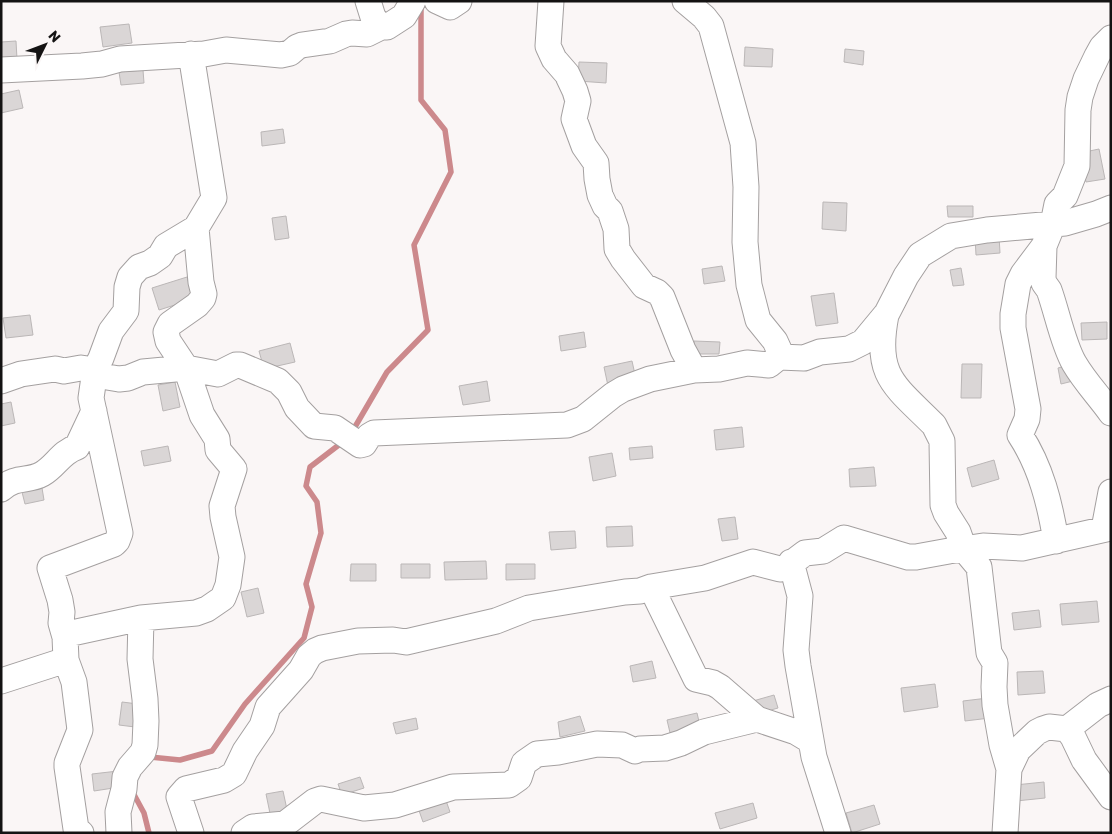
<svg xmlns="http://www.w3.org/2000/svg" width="1112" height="834" font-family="Rubik,sans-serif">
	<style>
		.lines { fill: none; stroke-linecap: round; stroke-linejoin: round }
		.stream { stroke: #cc898c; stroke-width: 5.5 }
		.building { fill: #dad6d6; stroke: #bbb7b7 }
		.minor-casing { stroke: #a4a0a0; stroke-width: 27 }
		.minor { stroke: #fff; stroke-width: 25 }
	</style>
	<rect width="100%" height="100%" fill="#faf6f6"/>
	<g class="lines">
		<path class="stream" d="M352,432L387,372L428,330L414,245L451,172L445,130L421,100V6
			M148,759L150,757L180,760L212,751L245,704L304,638L312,607L306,584L321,533L317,502L306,486L310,467L344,441
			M131,789L144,813L149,833"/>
	</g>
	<path class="building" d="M129,24L132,43L103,47L100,27Z
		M16,41L17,59L1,60V42Z
		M745,47L773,49L772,67L744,66Z
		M845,49L864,51L863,65L844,62Z
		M579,62L607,63L606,83L578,81Z
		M143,70L144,83L121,85L119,72Z
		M19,90L23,108L1,113V94Z
		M283,129L285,143L262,146L261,132Z
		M1099,149L1105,179L1086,182L1080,153Z
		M823,202L847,203L846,231L822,229Z
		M947,206H973V217H948Z
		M286,216L289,238L275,240L272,218Z
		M999,236L1000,253L976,255L975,237Z
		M722,266L725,281L704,284L702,269Z
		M961,268L964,285L953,286L950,270Z
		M187,277L194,299L159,310L152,288Z
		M834,293L838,323L816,326L811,296Z
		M30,315L33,335L6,338L3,318Z
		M1107,322V339L1082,340L1081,323Z
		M584,332L586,347L561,351L559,336Z
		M694,341L720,342L719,354H694Z
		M290,343L295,362L264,369L259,351Z
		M632,361L636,379L608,386L604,367Z
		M962,364H982L981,398H961Z
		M1069,365L1073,381L1061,384L1058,368Z
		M487,381L490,401L463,405L459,386Z
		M175,382L180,407L163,411L158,385Z
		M11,402L15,423L1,426V404Z
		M742,427L744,447L716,450L714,430Z
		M168,446L171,461L144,466L141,451Z
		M652,446L653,458L630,460L629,448Z
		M612,453L616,476L593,481L589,457Z
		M994,460L999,479L972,487L967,468Z
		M874,467L876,486L850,487L849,469Z
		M42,488L44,500L25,504L22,492Z
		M735,517L738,539L722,541L718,519Z
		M632,526L633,546L607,547L606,527Z
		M575,531L576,548L551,550L549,532Z
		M486,561L487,579L445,580L444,562Z
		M351,564H376V581H350Z
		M401,564H430V578H401Z
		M506,564H535V579L506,580Z
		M258,588L264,613L247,617L241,592Z
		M1097,601L1099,622L1062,625L1060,604Z
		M1039,610L1041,627L1014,630L1012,613Z
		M652,661L656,678L633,682L630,666Z
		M1043,671L1045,693L1018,695L1017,672Z
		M935,684L938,707L904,712L901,688Z
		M774,695L778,708L757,714L753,701Z
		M988,698L990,718L965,721L963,701Z
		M122,702L138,704L135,727L119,725Z
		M697,713L701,730L671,737L667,720Z
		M580,716L585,731L560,737L558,722Z
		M416,718L418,729L396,734L393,723Z
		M118,771L120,787L94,791L92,774Z
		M360,777L364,788L342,795L338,784Z
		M1044,782L1045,798L1016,801L1015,785Z
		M283,791L289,819L272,823L266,794Z
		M443,792L450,812L423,822L416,802Z
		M753,803L757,818L720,829L715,813Z
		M874,805L880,824L852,833L846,813Z"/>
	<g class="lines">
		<defs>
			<path id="minor" d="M368,1L373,17L381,27
				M437,1L450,7L459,1
				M551,1L548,46L554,59L567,74L575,91L578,101L574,119L584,146L596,163L597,179L600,195L605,206L610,211L616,229L617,249L623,259L644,286L657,292L662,297L683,350L694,370
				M685,1L704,17L711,26L743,143L746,187L745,242L749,285L758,320L775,341L780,352L779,357
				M1111,38L1102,47L1097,56L1086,79L1080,97L1078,110L1077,166L1065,196L1057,204L1053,224L1044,246L1043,278L1044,283L1049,290C1057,312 1063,344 1074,363C1085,382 1099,396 1111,413
				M1,70L82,66L102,64L120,59L204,54L226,50L281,55L290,53L297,47L302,45L330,41L346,34L352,33L367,34L381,27H387L404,16L413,1
				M1044,246L1023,274L1018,284L1013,314V328L1028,409L1027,419L1020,435C1041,467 1050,504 1056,541
				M886,315C874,376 894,385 934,425L942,441L943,505L946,513L958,532L964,549L979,567L989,653L995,663L994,687L995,705L1002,745L1009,769
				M1,381L21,374L55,369L64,371L81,368L95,370L107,377L119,379L128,378L143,372L186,368L218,374L236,365H240L278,381L289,392L297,408L314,426L335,428L360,445L364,444L369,436L374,433L567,425L583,419L613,395L623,389L650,379L694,370L719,369L747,363L769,365L779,357L804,358L820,352L849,349L863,342L887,313L906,276L920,255L951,236L987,230L1065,223L1096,214L1111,208
				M1,489C17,475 28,482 42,474C56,466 61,452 77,447L94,411
				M1104,529L1111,492
				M791,562L800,596L796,650L798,666L814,757L838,833
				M651,587L696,679L713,683L720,687L757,719L796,732L811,741
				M65,637L61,623L62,612L60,600L50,568L114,544L117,541L120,533L91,398L95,370L101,358L111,331L126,311L127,287L130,277L139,267L150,263L160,256L166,246L196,228L214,198L191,54
				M1,681L66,660
				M1067,729L1073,737L1084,760L1111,797
				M81,833L76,829L67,767V763L80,730L74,682L66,660L65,637L72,633L141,618L196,613L207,609L223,598L228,585L232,557L223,517L222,506L234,469L218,450L217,439L202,415L186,368L168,341L166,332L170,324L197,305L203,298L204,294L201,282L196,228
				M119,833L118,812L124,789L125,777L130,767L143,752L145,745L146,721L145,699L140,659L141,618
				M191,833L179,797L186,789L224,780L234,774L245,751L262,726L268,707L301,670L309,656L315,651L322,648L358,641L393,640L406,642L496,621L529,608L625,592L640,591L651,587L705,578L753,562L780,569L785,568L805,553L823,551L844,538L908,557H916L949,551L983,546L1022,548L1111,528
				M244,833L253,827L285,824L315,801L321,799L364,808L395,805L453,787L509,785L519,778L524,763L537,754L558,752L597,744L622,745L635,751L640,749L665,748L681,743L704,732L757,719
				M1005,833L1009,769L1018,750L1037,732L1043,729L1049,727L1067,729L1098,705L1111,699"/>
		</defs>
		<use href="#minor" class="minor-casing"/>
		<use href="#minor" class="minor"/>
	</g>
	<rect width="1112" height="834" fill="none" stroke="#141313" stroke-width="5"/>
	<g transform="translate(45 45) rotate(48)" stroke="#faf6f6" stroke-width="4" paint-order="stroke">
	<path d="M0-4L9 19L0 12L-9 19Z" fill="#141313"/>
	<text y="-8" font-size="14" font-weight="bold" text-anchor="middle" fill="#141313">N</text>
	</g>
</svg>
